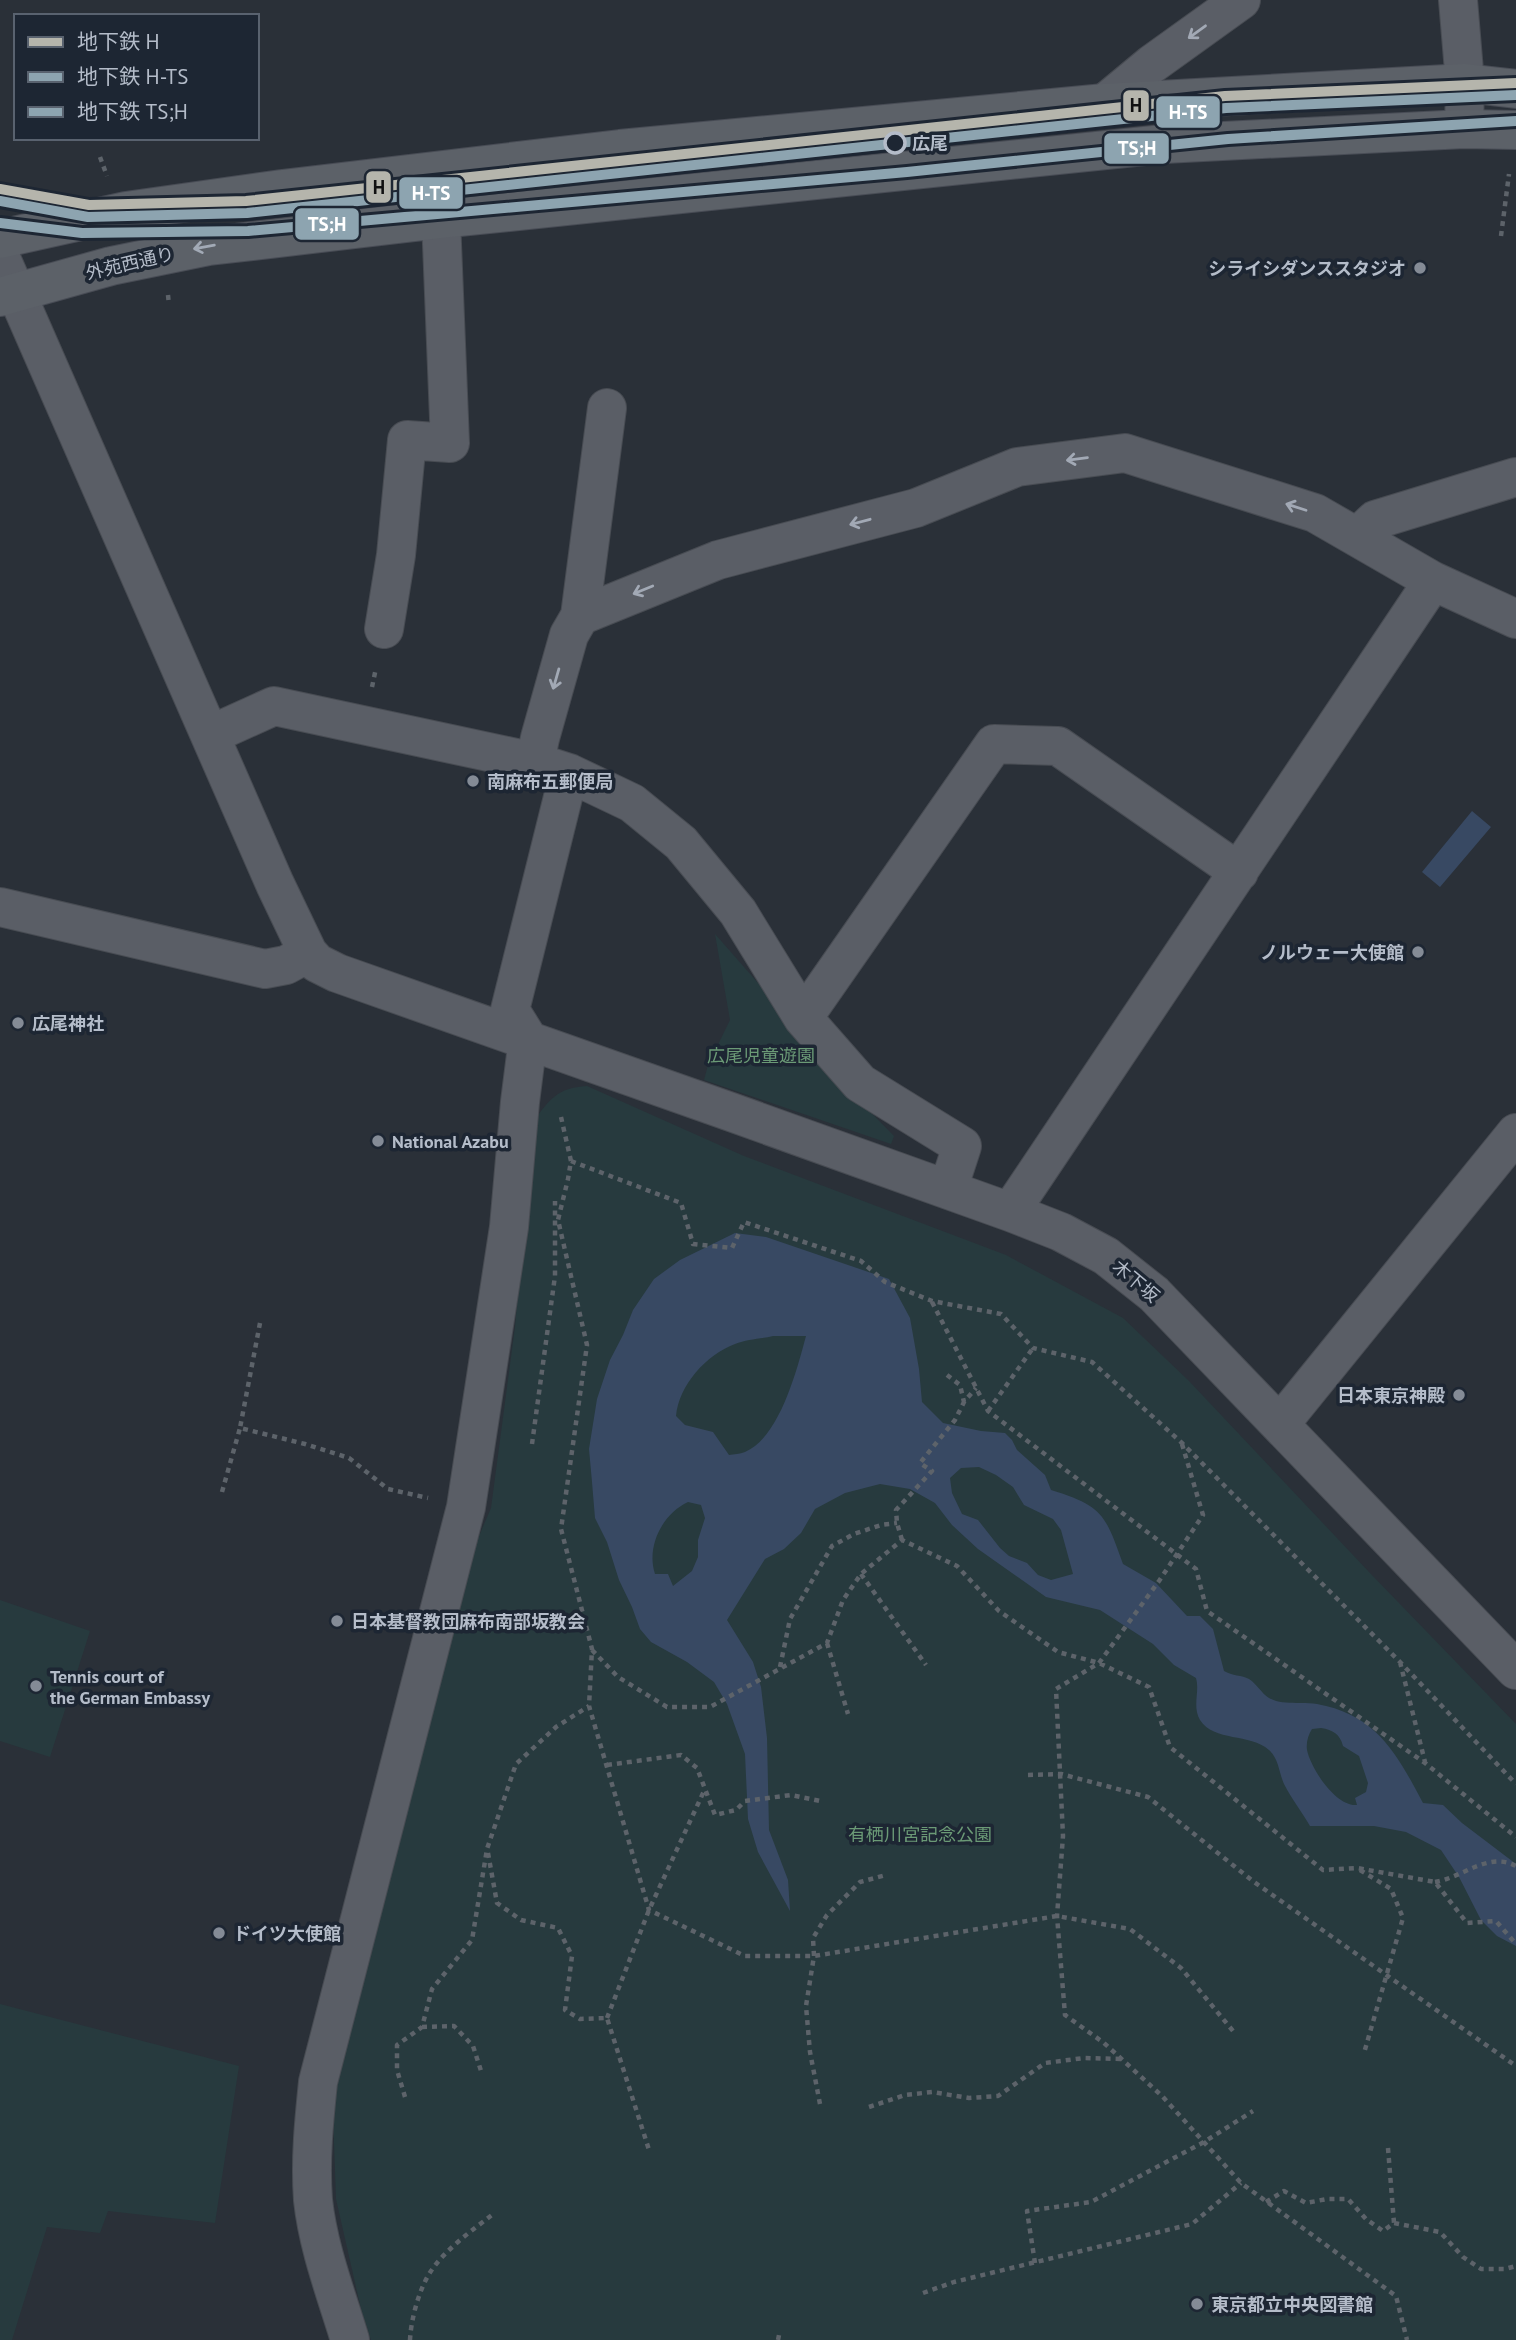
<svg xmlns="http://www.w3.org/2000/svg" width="1516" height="2340" font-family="'PT Sans','Noto Sans JP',sans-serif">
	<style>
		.green { fill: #273a3e }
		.water { fill: #384963; fill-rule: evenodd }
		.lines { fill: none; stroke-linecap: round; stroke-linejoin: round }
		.minor-casing { stroke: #484c53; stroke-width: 40 }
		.major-casing { stroke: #484c55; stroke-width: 40 }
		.path { stroke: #5d636a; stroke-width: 4.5; stroke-dasharray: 5 5; stroke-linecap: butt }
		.minor { stroke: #5a5e66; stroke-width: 38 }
		.major { stroke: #5c6168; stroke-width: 38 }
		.metro-1-casing { stroke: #1d2633; stroke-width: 16 }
		.metro-2-casing { stroke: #1d2633; stroke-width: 16 }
		.metro-3-casing { stroke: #1d2633; stroke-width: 16 }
		.metro-1 { stroke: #b5b5ac; stroke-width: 10 }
		.metro-2 { stroke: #8da4b0; stroke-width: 10 }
		.metro-3 { stroke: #8da4b0; stroke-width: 10 }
		.oneway { stroke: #a2a9b5 }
		.oneway2 { stroke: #a2aab6 }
		.stop-dot { fill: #1d2633; stroke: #b4bcc9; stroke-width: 3.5 }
		.poi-dot { fill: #848b96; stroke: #1d2633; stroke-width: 2.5 }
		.labels { text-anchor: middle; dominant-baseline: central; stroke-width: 7; stroke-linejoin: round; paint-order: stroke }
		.stop-label { font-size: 18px; font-weight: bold; fill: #b4bcc9; stroke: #1d2633; text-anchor: start }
		.street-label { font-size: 18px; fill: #b4bcc9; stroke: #1d2633 }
		.poi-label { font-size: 18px; font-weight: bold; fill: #b4bcc9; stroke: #1d2633; text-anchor: start }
		.park-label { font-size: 18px; fill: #6b9a76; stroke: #1d2633 }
		.line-badge { stroke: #1d2633; stroke-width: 2.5 }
		.badge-label { font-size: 19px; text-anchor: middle; font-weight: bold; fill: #fff }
		.pale-badge-label { font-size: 19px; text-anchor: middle; font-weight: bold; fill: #111 }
	</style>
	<rect width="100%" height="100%" fill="#2a3038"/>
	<path class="green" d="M715,934L774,1001L823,1064L894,1136L891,1144L704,1080L708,1065L730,1020Z
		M587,1086L744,1156L1006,1255L1123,1318L1189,1381L1369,1572L1516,1724V2340H371L361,2309L336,2199L332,2086L465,1569L491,1508L515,1327L533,1122C550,1099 557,1088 587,1086Z
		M0,1600L90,1631L50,1757L0,1741Z
		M0,2004L239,2066L215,2223L108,2211L100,2233L47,2227L12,2340H0Z"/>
	<path class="water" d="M1472,811L1491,827L1440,887L1422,872Z
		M735,1233L766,1237L889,1279L910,1318L919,1369L922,1402L943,1423L981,1431L1005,1433L1012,1440L1017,1450L1045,1475L1051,1490C1103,1506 1105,1514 1123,1564L1156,1583L1187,1616H1200L1213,1629L1224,1671C1232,1676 1242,1675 1249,1679C1257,1684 1261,1693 1269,1698C1283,1706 1302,1701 1317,1704C1377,1715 1397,1754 1423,1803L1443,1805L1462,1823L1516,1864V1946L1497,1936L1481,1920L1459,1877L1441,1850L1406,1832L1374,1826H1310C1302,1812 1291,1798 1284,1784C1279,1773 1279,1759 1269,1750C1250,1733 1214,1742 1200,1720C1192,1706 1200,1692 1196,1678L1174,1665L1153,1644L1100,1610L1046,1597L978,1549L952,1525L935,1503L910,1489L880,1484L845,1493L815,1509L801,1533L784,1549L765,1559L727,1620L753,1662L761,1687L767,1738L769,1830L788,1880L790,1911L758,1852L748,1819L745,1754L727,1704L714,1682L687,1662L651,1642L640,1629L632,1607L619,1580L607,1542L595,1518L592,1482L589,1449L597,1399L610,1360L623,1335L633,1310L654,1279L680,1260ZM773,1336H806C797,1369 780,1437 745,1452C740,1454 734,1454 729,1455L713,1432L685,1425L676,1416C679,1385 706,1355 735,1344C747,1339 761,1339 773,1336ZM979,1467L996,1475L1013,1487L1024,1505L1053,1519L1061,1530L1073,1574L1051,1580L1038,1575L1027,1563L1009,1556L1000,1548L978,1520L962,1514L952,1493L950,1478L961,1468ZM688,1502L701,1505L705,1518L698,1540V1557L692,1571L673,1586L668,1574H655C646,1547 662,1514 688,1502ZM1321,1728C1333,1730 1340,1734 1343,1746L1359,1756L1368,1783L1366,1792L1355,1798L1357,1805C1336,1807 1311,1769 1307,1750C1306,1743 1308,1735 1312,1729Z"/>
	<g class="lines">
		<defs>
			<path id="minor" d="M1458,0L1465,83L1464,129
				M1105,103L1152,64L1241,0
				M0,256L275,884L308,953L317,963L337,973C562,1052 786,1131 1010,1212L1061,1232L1106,1256L1154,1294L1516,1670
				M1357,537L1375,520L1516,477
				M580,616L718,560L916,508L1017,467L1125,453L1315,513L1433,581L1516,619
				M384,629L396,555L407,440L450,443L441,219
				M210,735L274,706L535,762L569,773L632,803L681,843L738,912L803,1018L860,1083L962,1146L948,1189
				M535,762L540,738L569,635L580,616L607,408
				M0,907L265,969L286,965L308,953
				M803,1018L994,744L1058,746L1239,872
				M1010,1212L1433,581
				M1280,1424L1516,1133
				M350,2340C336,2294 318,2247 313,2200C310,2160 314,2121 318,2082L466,1507L509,1227L520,1102L528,1039L510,1010L569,773"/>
			<path id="major" d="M0,239L126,211L282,189L620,149L1105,103L1465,83L1516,89
				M0,297L111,266L209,246L441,219L1164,144L1464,129L1516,130"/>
		</defs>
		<use href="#minor" class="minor-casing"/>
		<use href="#major" class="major-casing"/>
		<path class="path" d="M100,157L107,176
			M1501,236L1509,174
			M168,295L169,305
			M372,687L376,668
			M561,1117L571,1161L568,1179L558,1220L587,1345L561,1529L592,1649L589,1706L649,1910L745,1956H814L1057,1916L1130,1929L1181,1968L1233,2031
			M571,1161L681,1203L693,1244L732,1248L744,1222L861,1261L885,1282L932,1301L1001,1314L1033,1348L1092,1362L1182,1443L1399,1661L1516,1784
			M932,1302L988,1411L1196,1569L1207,1611L1425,1763L1516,1837
			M260,1323L240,1428L305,1444L349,1458L388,1489L428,1498
			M947,1375L960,1385L964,1402
			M988,1411L1033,1348
			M532,1444L555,1276V1201
			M1182,1444L1203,1515L1159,1581L1099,1663L1056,1689L1063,1836L1057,1916L1065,2015L1104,2043L1162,2096L1241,2183L1396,2296L1407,2340
			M222,1492L240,1428
			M902,1540L897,1523L896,1510L932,1471L920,1463L955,1420L964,1402L976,1388
			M861,1574L926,1665
			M827,1643L848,1714
			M592,1650L618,1677L667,1707H710L827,1643L843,1600L861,1574L902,1540L957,1566L999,1611L1058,1652L1099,1663L1149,1687L1170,1747L1323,1870L1357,1868L1435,1882L1467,1923L1496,1921L1516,1944
			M1400,1662L1425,1762
			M780,1667L790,1619L832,1546L854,1534L881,1525L897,1523
			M607,1765L681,1755L697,1768L715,1815L736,1810L745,1801L791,1795L820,1801
			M1028,1775L1061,1774L1148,1797L1254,1882L1516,2066
			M488,1853L497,1903L521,1920L558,1928L572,1956L565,2010L580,2019L607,2018L650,2153
			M1360,1870L1391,1889L1403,1918L1364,2053
			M1435,1882C1462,1878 1488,1851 1516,1866
			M607,2018L649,1910L704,1791
			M422,2027L454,2026L473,2046L482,2074
			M405,2097L397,2070V2045L422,2027L432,1989L472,1940L487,1849L516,1764L556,1727L589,1706
			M820,2104L810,2052L806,2006L814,1956L813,1938L827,1915L860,1882L886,1875
			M869,2107L905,2095L932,2092L969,2098L998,2096L1045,2063L1084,2058L1121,2059
			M1388,2148L1394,2223
			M1266,2202L1284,2191L1306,2203L1327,2199H1348L1366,2219L1383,2231L1394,2223L1440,2232L1463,2257L1481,2269H1505L1516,2266
			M1035,2263L1027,2211L1091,2202L1204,2142L1253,2111
			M923,2293L954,2282L1192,2224L1241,2183
			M410,2340C411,2319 419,2289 431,2271C446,2249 471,2231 492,2215
			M778,2340L779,2335"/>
		<use href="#minor" class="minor"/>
		<use href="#major" class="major"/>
		<defs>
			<path id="metro-1" d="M0,189L89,205L246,201L1225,96L1516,83"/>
			<path id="metro-2" d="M0,201L88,217L247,213L1226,108L1516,95"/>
			<path id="metro-3" d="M0,223L82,233L248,231L907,172L1228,139L1516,121"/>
		</defs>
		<use href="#metro-1" class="metro-1-casing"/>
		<use href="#metro-2" class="metro-2-casing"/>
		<use href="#metro-3" class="metro-3-casing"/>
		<use href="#metro-1" class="metro-1"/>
		<use href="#metro-2" class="metro-2"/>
		<use href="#metro-3" class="metro-3"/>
	</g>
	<defs><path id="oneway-shaft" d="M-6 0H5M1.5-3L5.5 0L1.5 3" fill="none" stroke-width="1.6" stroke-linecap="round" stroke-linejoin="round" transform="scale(1.75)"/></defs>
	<g class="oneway">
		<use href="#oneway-shaft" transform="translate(1197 32) rotate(144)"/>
		<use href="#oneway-shaft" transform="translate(1077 459) rotate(173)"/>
		<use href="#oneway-shaft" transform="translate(1296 507) rotate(-162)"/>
		<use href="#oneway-shaft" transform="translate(860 522) rotate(165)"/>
		<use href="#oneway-shaft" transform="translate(643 590) rotate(158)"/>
		<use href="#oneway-shaft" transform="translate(556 679) rotate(106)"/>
	</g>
	<use class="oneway2" href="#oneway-shaft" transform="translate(204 247) rotate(170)"/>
	<circle class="stop-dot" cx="895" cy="143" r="10"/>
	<g class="poi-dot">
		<circle cx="1420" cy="268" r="7"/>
		<circle cx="473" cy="781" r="7"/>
		<circle cx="1418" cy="952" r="7"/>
		<circle cx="18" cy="1023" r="7"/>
		<circle cx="378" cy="1141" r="7"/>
		<circle cx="1459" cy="1395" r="7"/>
		<circle cx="337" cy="1621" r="7"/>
		<circle cx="36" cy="1686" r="7"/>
		<circle cx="219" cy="1933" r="7"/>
		<circle cx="1197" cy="2304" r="7"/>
	</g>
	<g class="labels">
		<g class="stop-label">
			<text x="912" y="143">広尾</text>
		</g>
		<g class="street-label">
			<text transform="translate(130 263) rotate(-13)">外苑西通り</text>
			<text transform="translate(1136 1281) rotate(40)">木下坂</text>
		</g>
		<g class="poi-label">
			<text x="1406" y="268" text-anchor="end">シライシダンススタジオ</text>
			<text x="487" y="781">南麻布五郵便局</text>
			<text x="1404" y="952" text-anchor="end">ノルウェー大使館</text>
			<text x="32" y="1023">広尾神社</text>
			<text x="392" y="1141">National Azabu</text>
			<text x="1445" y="1395" text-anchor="end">日本東京神殿</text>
			<text x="351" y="1621">日本基督教団麻布南部坂教会</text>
			<text x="50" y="1676">Tennis court of<tspan x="50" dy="21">the German Embassy</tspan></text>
			<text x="233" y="1933">ドイツ大使館</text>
			<text x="1211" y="2304">東京都立中央図書館</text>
		</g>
		<g class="park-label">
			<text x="761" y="1055">広尾児童遊園</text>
			<text x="920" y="1834">有栖川宮記念公園</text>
		</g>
	</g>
	<g class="line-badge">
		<rect x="1122" y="89" width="28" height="33" rx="7" fill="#b5b5ac"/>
		<rect x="1155" y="95" width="66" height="34" rx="7" fill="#8da4b0"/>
		<rect x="1103" y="132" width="67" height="33" rx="7" fill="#8da4b0"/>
		<rect x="365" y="170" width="27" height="34" rx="7" fill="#b5b5ac"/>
		<rect x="398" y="176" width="66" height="34" rx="7" fill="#8da4b0"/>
		<rect x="294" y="207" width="66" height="34" rx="7" fill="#8da4b0"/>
	</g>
	<g class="badge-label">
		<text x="1188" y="119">H-TS</text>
		<text x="1137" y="155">TS;H</text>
		<text x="431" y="200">H-TS</text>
		<text x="327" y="231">TS;H</text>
	</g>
	<g class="pale-badge-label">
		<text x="1136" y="112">H</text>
		<text x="379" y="194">H</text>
	</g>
	<rect x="14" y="14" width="245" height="126" fill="#1d2633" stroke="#59626f" stroke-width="2"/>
	<rect x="28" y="37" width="35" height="10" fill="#b5b5ac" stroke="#59626f" stroke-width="2"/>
	<text x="77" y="49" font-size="21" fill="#b4bcc9">地下鉄 H</text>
	<rect x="28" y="72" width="35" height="10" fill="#8da4b0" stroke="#59626f" stroke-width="2"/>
	<text x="77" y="84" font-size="21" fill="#b4bcc9">地下鉄 H-TS</text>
	<rect x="28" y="107" width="35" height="10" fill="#8da4b0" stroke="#59626f" stroke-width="2"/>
	<text x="77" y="119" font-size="21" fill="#b4bcc9">地下鉄 TS;H</text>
</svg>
